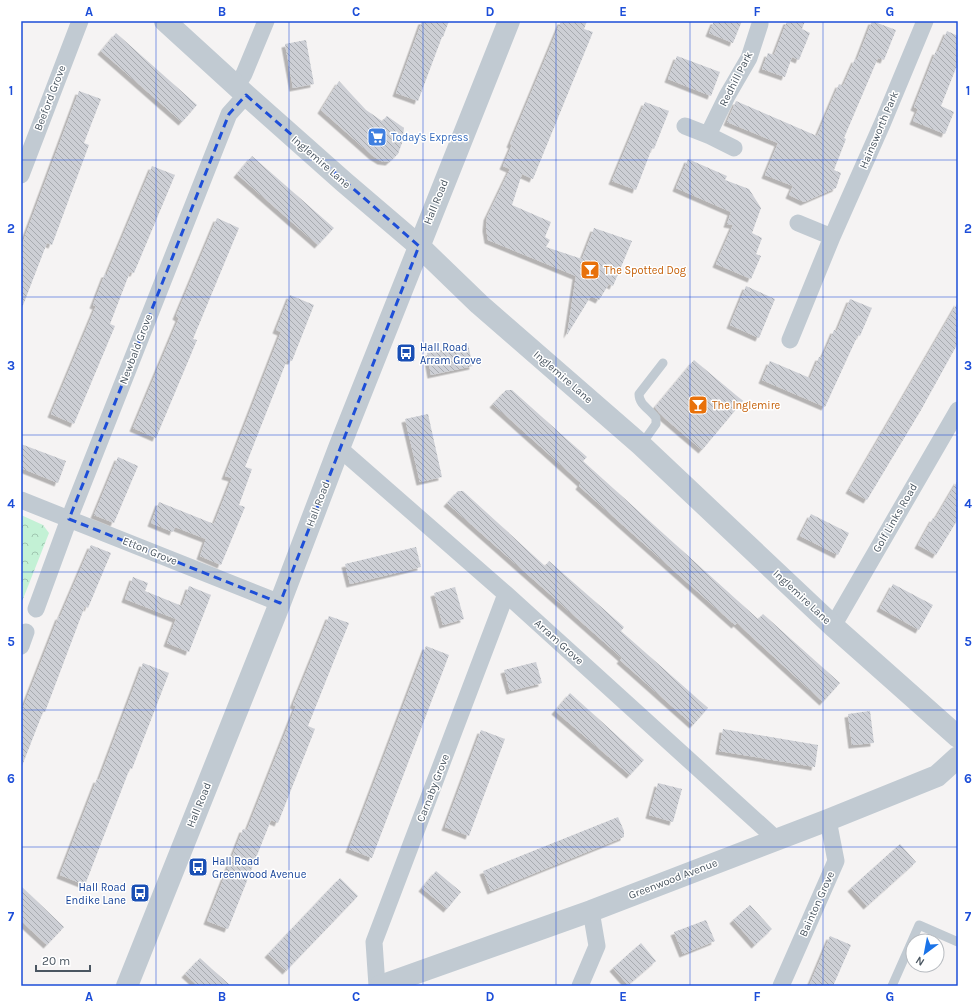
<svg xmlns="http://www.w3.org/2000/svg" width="979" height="1007" font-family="Karla,sans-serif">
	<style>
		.forest { fill: url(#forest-crowns) }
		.building { fill: url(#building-back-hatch); filter: url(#shadow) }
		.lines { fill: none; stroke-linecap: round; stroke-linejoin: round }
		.service { stroke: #c1cad2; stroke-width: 9 }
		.minor { stroke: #c1cad2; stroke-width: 17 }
		.tertiary { stroke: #c1cad2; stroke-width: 22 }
		.marked { fill: none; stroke: #1d4ed8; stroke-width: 3; stroke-dasharray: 8 5; stroke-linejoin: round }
		.grid { fill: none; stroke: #1d4ed8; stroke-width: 1; stroke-opacity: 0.55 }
		.labels { text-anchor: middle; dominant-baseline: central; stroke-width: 3; stroke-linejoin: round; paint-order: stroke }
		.street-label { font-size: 11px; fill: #4a5661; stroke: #fff }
		.shop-label { font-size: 11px; fill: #366cbe; stroke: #fff; text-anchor: start }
		.food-label { font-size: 11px; fill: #c56008; stroke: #fff; text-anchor: start }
		.transit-label { font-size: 11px; fill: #164399; stroke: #fff; text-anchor: start }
		.neatline { fill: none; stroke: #1d4ed8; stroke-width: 1.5 }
		.grid-label { font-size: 13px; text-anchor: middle; font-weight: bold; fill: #1d4ed8 }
	</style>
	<defs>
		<pattern id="forest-crowns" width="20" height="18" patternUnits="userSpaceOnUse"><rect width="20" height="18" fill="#c3f1d5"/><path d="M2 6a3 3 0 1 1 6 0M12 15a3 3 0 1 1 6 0" fill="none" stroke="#a0c6b0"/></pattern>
		<pattern id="building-back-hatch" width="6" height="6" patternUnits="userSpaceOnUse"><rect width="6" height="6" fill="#cdcfd5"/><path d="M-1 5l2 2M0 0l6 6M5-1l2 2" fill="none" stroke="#a8abb0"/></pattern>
		<filter id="shadow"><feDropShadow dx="-3.5" dy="3.5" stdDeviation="0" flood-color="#0004"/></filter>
	</defs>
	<rect width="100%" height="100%" fill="#f5f3f3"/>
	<path class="forest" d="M21,515L43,525L49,533L21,604Z"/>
	<path class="building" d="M422,21H449L443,37H442L418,101L396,93Z
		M561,21H587L584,29L593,32L533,179L522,174L512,205L551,222L545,237L550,240L546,247L582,259L594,228L632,241L613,286L609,284L599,300L591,296L567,335L576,276L488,240L486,228L487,217L510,169L503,166L512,145L510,144Z
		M714,21H742L733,43L709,33Z
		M787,21H805L802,29L810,33L799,60L792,57L785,77L762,69L768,53L774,55Z
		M872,21L896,30L884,60L878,58L844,138L846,139L834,170L841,173L836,188L804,202L789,195L793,186L765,175L778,143L727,122L736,101L817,136L839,84L843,86L855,59L857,60Z
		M947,31L958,36V63L941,106L954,112L945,134L913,121L918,109L914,107L936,51L938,52Z
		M116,33L197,105L182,122L101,51Z
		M306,40L314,84L293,88L285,44Z
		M677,56L720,72L711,96L668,79Z
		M339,81L366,110L382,121L387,116L404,128L402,143L398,154L389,162L381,161L373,156L321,110Z
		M79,91L101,99L84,143L89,145L52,245L47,243L22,308H21V247Z
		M645,102L669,111L654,149L652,148L636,190L612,181Z
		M252,156L334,228L318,245L237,174Z
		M688,159L727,176L725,180L749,189L761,208L752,233L762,238L756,254L761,256L751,279L716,264L733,225L727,224L731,212L676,188Z
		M152,166L175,175L134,273L130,272L110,324L115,326L74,424L51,414L96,306L93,305L105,274H107Z
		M217,218L239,228L193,339L197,340L156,438L133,428L179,318L176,316Z
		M746,286L775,299L759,338L730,325Z
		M290,295L314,305L292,361L287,360L245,467L252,469L239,505L245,507L221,565L200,556L206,539L175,527L173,532L151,523L159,502L214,524L232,478L225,476L281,332L276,330Z
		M850,299L872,308L860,336L858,335L825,407L762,380L770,361L810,378L819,357L822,358L834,330L837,331Z
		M958,302V343L921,410L867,500L849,490Z
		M468,345L473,366L431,375L427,353Z
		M694,360L743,401L702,450L661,415L655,407Z
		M506,390H512L561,434L587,457L583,461L758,619L763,614L840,683L823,702L737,623L735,625L579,486L581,483L493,404Z
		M428,414L442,477L420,482L405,419Z
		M21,444L66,461L58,483L21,468Z
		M118,457L138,466L114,523L94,515Z
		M958,480V519L936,555L918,545L933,518L935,519Z
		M458,491H463L545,566L549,561L624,627L621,631L708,708L693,725L620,660L622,658L447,503Z
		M811,514L849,533L838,555L800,536Z
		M91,545L111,553L88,608L85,606L45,712H43L22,766H21V713L59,616L60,617Z
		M416,547L421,567L350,584L345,564Z
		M133,577L148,583L145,591L182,606L189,586L211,595L189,652L167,643L176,619L125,599Z
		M893,584L933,605L919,630L880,608Z
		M455,587L464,619L443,625L434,593Z
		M329,616L349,623L308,726L315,729L278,823L271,820L228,929L207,921L243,829L247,830L296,706L293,705Z
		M426,646L449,655L372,858L349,849Z
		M536,662L542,683L510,691L504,670Z
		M143,663L169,673L132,769L130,768L85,885L60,875L97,779L99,780Z
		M570,693L644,760L630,775L555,711Z
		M870,711L874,743L852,745L848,714Z
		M723,729L818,745L815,767L719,751Z
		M481,730L505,739L469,836L445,827Z
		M658,783L682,789L673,822L649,815Z
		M618,817L624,831V837L491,891L483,871Z
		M900,844L916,862L867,906L851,888Z
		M436,871L461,892L447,909L422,888Z
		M340,878L358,896L286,971L268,954Z
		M21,886L64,927L47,945L21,921Z
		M750,905L772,929L755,945L733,920Z
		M706,920L715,941L683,954L674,932Z
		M830,936L851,945L833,986H809Z
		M641,943L656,961L628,985L613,968Z
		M200,958L212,969L231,986H198L185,974Z"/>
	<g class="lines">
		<path class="service" d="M641,445L656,424V418C650,409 639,405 639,394L663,363
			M892,986L919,925L958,942"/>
		<path class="minor" d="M236,87L244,74L266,21
			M685,126L708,135L734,148
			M708,135L727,96L749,58L760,24V21
			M21,175L80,21
			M798,223L832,237
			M790,340L832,237L883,122L925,21
			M339,448L506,594L776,839
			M21,500L280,603
			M36,609L69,519L229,114L246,95
			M833,626L958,410
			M21,646L26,632
			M377,986L374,942L506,594
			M580,986L597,946L591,911
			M781,986L836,861L828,820"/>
		<path class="tertiary" d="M165,21L246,95L344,182L419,246L479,304L641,445L833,626L958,737
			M127,986L280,603L339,448L509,21
			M380,986L591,911L828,820L937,776L958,757"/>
	</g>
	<path class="marked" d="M246,95L419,246L280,603L69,519L229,114Z"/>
	<path class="grid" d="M156,21V986M289,21V986M423,21V986M556,21V986M690,21V986M823,21V986M21,160H958M21,297H958M21,435H958M21,572H958M21,710H958M21,847H958"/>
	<defs>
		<symbol id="supermarket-square" viewBox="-11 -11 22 22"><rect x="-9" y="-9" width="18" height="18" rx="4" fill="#3f7fe0" stroke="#fff"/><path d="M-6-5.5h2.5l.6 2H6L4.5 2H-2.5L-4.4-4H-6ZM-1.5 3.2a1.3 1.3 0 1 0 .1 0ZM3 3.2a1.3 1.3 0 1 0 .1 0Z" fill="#fff"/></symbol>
		<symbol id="bar-square" viewBox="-11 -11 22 22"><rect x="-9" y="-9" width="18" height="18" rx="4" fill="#e8710a" stroke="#fff"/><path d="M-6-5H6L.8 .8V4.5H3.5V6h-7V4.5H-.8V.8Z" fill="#fff"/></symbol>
		<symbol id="bus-square" viewBox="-11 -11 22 22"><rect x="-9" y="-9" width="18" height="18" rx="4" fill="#1a4fb4" stroke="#fff"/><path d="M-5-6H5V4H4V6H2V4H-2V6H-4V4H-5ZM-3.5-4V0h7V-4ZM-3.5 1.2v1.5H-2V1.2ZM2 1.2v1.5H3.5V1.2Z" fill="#fff"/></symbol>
	</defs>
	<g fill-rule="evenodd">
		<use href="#supermarket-square" x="366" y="126" width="22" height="22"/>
		<use href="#bar-square" x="579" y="259" width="22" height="22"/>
		<use href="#bus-square" x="395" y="342" width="22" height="22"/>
		<use href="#bar-square" x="687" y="394" width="22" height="22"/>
		<use href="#bus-square" x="187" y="856" width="22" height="22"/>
		<use href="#bus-square" x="129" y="882" width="22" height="22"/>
	</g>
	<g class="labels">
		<g class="street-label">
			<text transform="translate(736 79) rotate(-63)">Redhill Park</text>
			<text transform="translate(50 98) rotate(-69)">Beeford Grove</text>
			<text transform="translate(879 130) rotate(-67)">Hainsworth Park</text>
			<text transform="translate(321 162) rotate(41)">Inglemire Lane</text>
			<text transform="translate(436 202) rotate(-68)">Hall Road</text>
			<text transform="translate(136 349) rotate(-69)">Newbald Grove</text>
			<text transform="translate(563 377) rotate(41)">Inglemire Lane</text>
			<text transform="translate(318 504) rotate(-69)">Hall Road</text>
			<text transform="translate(895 518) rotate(-60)">Golf Links Road</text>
			<text transform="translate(150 551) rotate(22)">Etton Grove</text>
			<text transform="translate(802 597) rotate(43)">Inglemire Lane</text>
			<text transform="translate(559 642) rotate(42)">Arram Grove</text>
			<text transform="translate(433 788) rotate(-69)">Carnaby Grove</text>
			<text transform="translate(199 805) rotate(-68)">Hall Road</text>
			<text transform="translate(673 879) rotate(-21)">Greenwood Avenue</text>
			<text transform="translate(817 904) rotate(-66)">Bainton Grove</text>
		</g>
		<g class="shop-label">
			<text x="391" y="137">Today's Express</text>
		</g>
		<g class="food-label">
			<text x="604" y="270">The Spotted Dog</text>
			<text x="712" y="405">The Inglemire</text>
		</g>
		<g class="transit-label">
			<text x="420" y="347">Hall Road<tspan x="420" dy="13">Arram Grove</tspan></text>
			<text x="212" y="861">Hall Road<tspan x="212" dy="13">Greenwood Avenue</tspan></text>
			<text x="126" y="887" text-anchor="end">Hall Road<tspan x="126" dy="13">Endike Lane</tspan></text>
		</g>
	</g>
	<rect width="979" height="1007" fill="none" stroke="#ffffff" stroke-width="44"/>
	<g transform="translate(925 953) rotate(212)"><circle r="19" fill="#ffffff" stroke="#b7bbc0"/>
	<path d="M0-3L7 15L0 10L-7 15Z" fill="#1a73e8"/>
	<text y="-6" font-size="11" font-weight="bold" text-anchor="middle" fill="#4a5661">N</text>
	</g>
	<path d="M36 965v6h54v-6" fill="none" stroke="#4a5661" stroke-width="2"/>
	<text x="42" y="965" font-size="12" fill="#4a5661" stroke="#ffffff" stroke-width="3" paint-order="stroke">20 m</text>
	<rect x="22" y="22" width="935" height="963" class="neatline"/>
	<g class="grid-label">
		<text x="89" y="16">A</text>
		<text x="222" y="16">B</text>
		<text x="356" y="16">C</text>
		<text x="490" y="16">D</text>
		<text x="623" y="16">E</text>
		<text x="757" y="16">F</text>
		<text x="890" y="16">G</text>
		<text x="11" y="95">1</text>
		<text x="968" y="95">1</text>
		<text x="11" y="233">2</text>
		<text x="968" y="233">2</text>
		<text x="11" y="370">3</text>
		<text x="968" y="370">3</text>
		<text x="11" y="508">4</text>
		<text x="968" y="508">4</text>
		<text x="11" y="646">5</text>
		<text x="968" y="646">5</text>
		<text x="11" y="783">6</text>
		<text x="968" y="783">6</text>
		<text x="11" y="921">7</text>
		<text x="968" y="921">7</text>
		<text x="89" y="1001">A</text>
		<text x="222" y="1001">B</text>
		<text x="356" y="1001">C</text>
		<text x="490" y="1001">D</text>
		<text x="623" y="1001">E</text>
		<text x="757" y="1001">F</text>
		<text x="890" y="1001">G</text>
	</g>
</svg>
